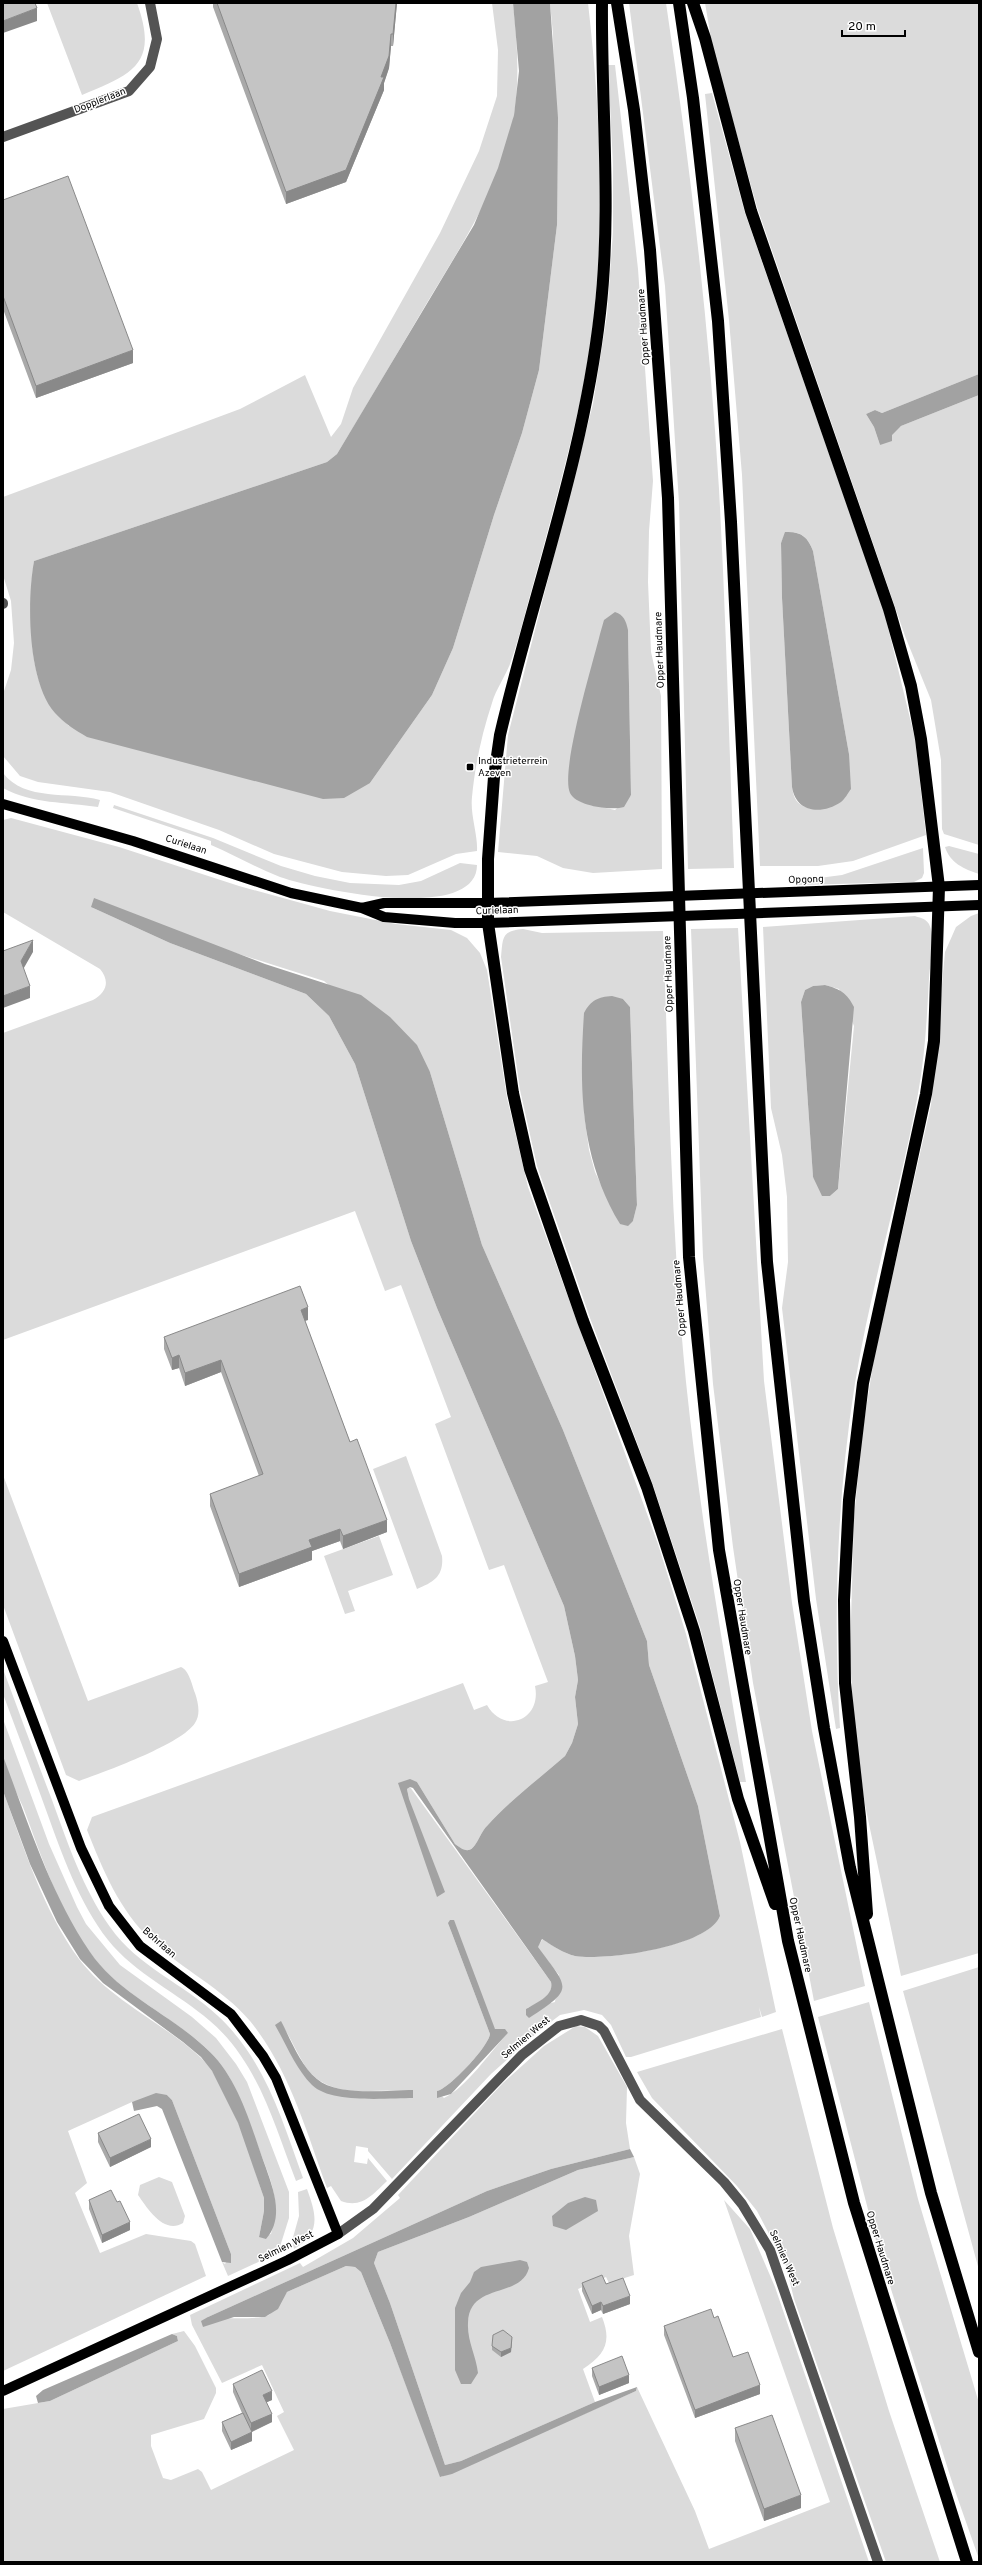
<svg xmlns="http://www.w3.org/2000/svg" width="982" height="2565" font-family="Overpass,sans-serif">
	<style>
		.green { fill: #dbdbdb; fill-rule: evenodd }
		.water { fill: #a2a2a2 }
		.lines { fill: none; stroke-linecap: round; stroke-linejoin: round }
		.minor { stroke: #545454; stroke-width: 10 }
		.major { stroke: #000; stroke-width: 10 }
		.highway { stroke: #000; stroke-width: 12 }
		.wall { fill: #a9a9a9 }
		.shaded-wall { fill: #898989 }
		.building { fill: #c4c4c4; stroke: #898989 }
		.poi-dot { fill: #000; stroke: #fff; stroke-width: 1.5 }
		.labels { text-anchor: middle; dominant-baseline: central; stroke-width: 3; stroke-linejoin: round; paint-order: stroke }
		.street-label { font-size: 10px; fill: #000; stroke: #fff }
		.poi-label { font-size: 10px; fill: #000; stroke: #fff; text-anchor: start }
	</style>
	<rect width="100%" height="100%" fill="#fff"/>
	<path class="green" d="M47,3H137C159,64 133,74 82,95Z
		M492,3H513C517,41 520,77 514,115C503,182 463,243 428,301C398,352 368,403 337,454L327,462L34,561C31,580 31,598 31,616C32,660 35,695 69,726L370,783L432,695L453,648L494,515L522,433L539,370L557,225L553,34L550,3H588C603,135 608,271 580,402C566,464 549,527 532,588C525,613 519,639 510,664C505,677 496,689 492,703C482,733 475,765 472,797C470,815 478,835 477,851L456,854L408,875L386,876L342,872L274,854L219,830L110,792L38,782L20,776L3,756V694L11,670L14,643L11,601L3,575V497L240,409L305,375L331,437L341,424L353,388L440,233L479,151L497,96L498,50Z
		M629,3H666C690,164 709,326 719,489C726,615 729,742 734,868L688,869L679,503L665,286Z
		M705,3H979V374L882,413L875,410L866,414L874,427L880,445L901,426L979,395V845L944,834L942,829L941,760L931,700L905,636L757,207L713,50Z
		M608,65H615L638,269L653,481L649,531L648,582L651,652L661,696L662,869L593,873L563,868L537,856L498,852L508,735L593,404L607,315L613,232V165ZM628,630L631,795L615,810L588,804Z
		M712,93L745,213L884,611L915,739L926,835L853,861L818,866H760L742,475L729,320L705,94ZM786,532C801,531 808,537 813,551L849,754L811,809C798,805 794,801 792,787L782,598L781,543Z
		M3,773C25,802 69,791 100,800L98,807C66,802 32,804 3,788Z
		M114,805L213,838L281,866L315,876L350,883L399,885L421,881L460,863L477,865C477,924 314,889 280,877C257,868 234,855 211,845V841L113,808Z
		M11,818L119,847L239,886L330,911L396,924L451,930L467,938L480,953L487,970L507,1098L528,1187L658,1544L686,1634L740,1842L776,2012L762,2017L759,2007L761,2017L631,2057H626L611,2025L602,2015L584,2010L560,2015L539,2031L491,2074L392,2179L368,2151V2148L356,2146L354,2162L367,2164L368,2158L387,2181C373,2194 362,2209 341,2201L331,2186L327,2188C306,2130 289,2069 250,2021C222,1988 183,1970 152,1941C119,1910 103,1870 87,1830L92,1817L463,1683L474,1710L487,1705C504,1735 542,1720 535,1686L548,1682L504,1565L489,1570L435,1424L451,1417L401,1285L385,1291L355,1211L3,1340V1033L93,1000C107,992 110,981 100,969L3,912V820ZM91,907L324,981L430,1072L482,1245L563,1430L647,1641L649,1665L698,1806L720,1916C709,1946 605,1961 575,1956C563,1953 553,1946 543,1939L537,1947L559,1975L555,2002L526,2009C538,2002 554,1997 551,1982L410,1787L407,1789L409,1799L404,1781L417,1782L455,1844C459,1847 464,1851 469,1850C476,1849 481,1831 487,1826C510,1800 539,1779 565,1756L572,1743L578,1724L575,1697L578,1680L575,1656L564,1606L437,1308L411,1241L355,1064L329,1016L306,994L170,943ZM448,1923L495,2030L508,2033C490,2052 466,2088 444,2098L437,2091C449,2089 489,2046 490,2034ZM280,2022C291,2037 297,2055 308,2070C332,2100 379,2090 413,2090L325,2092L303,2074Z
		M949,846L979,854V874C964,869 950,863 945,847Z
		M923,848L924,873L922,878L914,882L796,885V881L842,875Z
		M979,913V1953L901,1976L865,1805L854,1727L850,1655L854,1518L862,1435L874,1358L931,1105L945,952L956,927L971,916Z
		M915,916C920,918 925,918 929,924C936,938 930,963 929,978C927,1017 925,1056 918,1094C900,1191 871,1286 855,1383C837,1497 833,1614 840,1728L836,1729L816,1599L782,1308L788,1262L787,1197L782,1155L771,1108L763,927ZM825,985L839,989L854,1026L838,1189L830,1196L813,1177L801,1002L805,990L813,986Z
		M738,928L764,1381L792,1603L812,1731L865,1986L814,2001L753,1683L733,1547L713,1384L703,1257L691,929Z
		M523,929L542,933L663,931C669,1081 671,1232 686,1382C700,1516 723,1649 746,1782H740L700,1627L653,1485L590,1318L537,1166L520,1090L501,957C503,938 501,931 523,929ZM623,999L630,1007L637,1205L633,1221L620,1224L595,1172L589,1150L584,1113Z
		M406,1456L442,1556C444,1576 434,1582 417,1589L373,1469Z
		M3,1475L88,1701L181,1667C189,1670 192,1685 195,1693C198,1702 201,1714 195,1723C182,1744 104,1772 79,1781L66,1775L3,1605Z
		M379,1536L393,1575L348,1591L355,1611L345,1614L324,1556Z
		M3,1669C19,1712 35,1756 52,1800C68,1844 83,1889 110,1927C138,1967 183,1983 218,2016C265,2060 282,2120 303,2178L296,2181C274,2124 258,2062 210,2021C178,1993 135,1974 108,1940C79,1903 62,1854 46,1810C32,1771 17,1732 3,1694Z
		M3,1719L49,1844L77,1907L86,1924L120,1965L192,2017L216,2038L236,2064L247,2082L289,2192V2218L278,2253L228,2276L222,2262L225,2264L231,2254L172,2100L167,2095L132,2102L68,2131L87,2183L75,2193L100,2253L146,2234L191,2241L195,2244L206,2276L3,2371V1791C24,1848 43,1910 79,1959C110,2000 162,2022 199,2056C231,2085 250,2157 264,2198V2211L259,2237L271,2234C281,2200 271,2181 259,2149C246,2116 236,2077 210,2052C178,2020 125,1996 98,1963C61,1918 43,1860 23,1807C16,1791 6,1773 3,1756C1,1744 3,1731 3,1719Z
		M979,1967V2270L903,1991Z
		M869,2002L918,2199L979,2403V2559L953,2485L878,2248L818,2017Z
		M576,2026L585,2027L598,2036L627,2087L626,2123L630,2149L551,2169L487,2191L208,2317C220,2318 259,2320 269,2315L287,2292L346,2266L355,2267L361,2272L390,2343L441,2477L636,2391L637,2387L695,2511L709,2549L830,2502L724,2200L750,2229L775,2287L869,2562H3V2409L50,2401L178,2341L177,2336L172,2334L184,2331L195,2346L216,2388V2393L204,2419L151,2435V2446L163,2478L171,2480L198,2469L202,2472L211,2490L294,2450L277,2416L284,2412L262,2365L222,2383L192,2325L190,2315L300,2263L303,2267L353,2238L400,2198L398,2195L503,2083L544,2046Z
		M782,2029L833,2228L889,2411L940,2562H886L794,2299L786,2266L757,2211L737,2186L652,2098L637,2072Z
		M634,2157L640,2174L629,2236L634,2275L609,2283L606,2277L578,2289L590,2322L602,2317C612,2342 605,2355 583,2369L595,2402L461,2461L445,2465L390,2303L374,2263L378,2252L469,2217L578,2170Z
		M159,2177L172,2182L185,2216L183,2223C164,2235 147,2208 138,2195L140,2185Z
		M307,2189C316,2214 322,2233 294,2249L292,2241L299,2216L298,2192Z"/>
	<path class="water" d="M513,3H550L558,118L557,225L539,370L522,433L494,515L453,648L432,695L370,783L344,798L323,799L87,737C75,730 64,723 55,713C27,681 27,600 34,561L327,462L337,454L474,225L498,168L514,115L519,71Z
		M979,374V395L901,426L892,435V441L880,445L874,427L866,414L875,410L882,413Z
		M785,532C801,531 808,537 813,551L849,754L851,789C848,793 845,799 841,802C822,815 796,813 792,787L782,598L781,543Z
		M615,612C624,615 626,621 628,630L631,795L624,807C612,811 576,806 570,793C560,770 593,663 600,634L604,620Z
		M94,898L265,964L361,995L390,1017L417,1045L430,1072L482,1245L563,1430L647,1641L649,1665L698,1806L720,1916C708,1947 606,1961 575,1956C563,1953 553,1946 542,1939L538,1947C569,1989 575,1988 529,2018L526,2015V2009C537,2002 554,1996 551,1982L413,1788L410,1787L407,1789L409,1799L445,1892L437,1897L398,1783L410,1779L417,1782L455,1844C459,1847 464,1851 469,1850C476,1849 481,1831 487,1826C510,1800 539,1779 565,1756L572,1743L578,1724L575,1697L578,1680L575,1656L564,1606L437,1308L411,1241L355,1064L329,1016L306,994L170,943L91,907Z
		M825,985C840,989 847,993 854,1007L838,1189L830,1196H822L813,1177L801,1002L805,990L813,986Z
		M612,996L623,999L630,1007L637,1205L633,1221L628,1226L620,1224C580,1157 579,1089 584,1013C591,1000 598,997 612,996Z
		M3,1756C28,1822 50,1893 90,1952C119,1995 173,2015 210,2052C240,2081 252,2130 266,2168C274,2191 284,2218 266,2239L259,2237L264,2211V2198L238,2123L212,2071L201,2057L183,2042L103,1983L80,1959L57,1922L30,1864L3,1791Z
		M450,1920H454L495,2029H505L508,2033L451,2094L437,2098V2091C449,2089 489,2046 490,2034L448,1923Z
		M281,2021C291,2040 300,2065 317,2079C338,2097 387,2090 413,2090V2098C388,2098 331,2104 312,2085C296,2069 286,2044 275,2025Z
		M156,2093L167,2095L172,2100L231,2254V2263L222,2262L162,2109L157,2106L134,2111L132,2102Z
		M630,2149L634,2157L630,2158L578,2170L469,2217L378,2252L374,2263L390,2303L445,2465L461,2461L595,2402L637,2387L636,2391L452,2474L440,2477L390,2343L361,2272L355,2267L346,2266L287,2292L278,2309L265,2317H234L203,2327L201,2321L208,2317L487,2191L551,2169Z
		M585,2197L596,2200L598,2211L566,2230L553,2226L552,2216L568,2203Z
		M520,2260L527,2262L529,2268C521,2299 469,2282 468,2323C467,2341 476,2355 478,2373L471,2384H461L455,2370V2308L461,2293L470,2282L474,2272L481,2267Z
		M172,2334L177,2336L178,2341L50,2401L38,2403L36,2396L43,2390Z"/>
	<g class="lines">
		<path class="minor" d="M3,137L129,91L150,67L157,39L150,3
			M3,603V604
			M338,2234L373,2209L522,2055L559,2026L581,2020L599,2026L604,2031L640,2100L724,2182L742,2204L770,2250L878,2562"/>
		<path class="major" d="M3,804L133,841L291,893L362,908L384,917L455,923H488L979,905
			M362,908L384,903H487L979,885
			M3,1641L81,1848L109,1906L140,1946L231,2014L263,2056L276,2078L338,2234L288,2260L3,2391"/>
		<path class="highway" d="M602,3C601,107 612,209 600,313C584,457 533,594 500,735L494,777L488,859V923L513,1093L530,1169L583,1321L647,1487L694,1631L738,1799L775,1904
			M617,3L634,110L650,250L668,498L689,1257L719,1550L788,1941L854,2203L967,2562
			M679,3L693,98L718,321L731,522L767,1262L804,1601L824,1728L850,1868L931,2193L979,2352
			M693,3L705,38L751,211L889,609L911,686L921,739L939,887L934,1041L926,1094L863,1383L849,1500L844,1600L845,1683L860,1817L867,1914"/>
	</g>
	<path class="wall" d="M213,3H397L393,46H391L389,68L384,83V90L346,182L286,204L213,7Z
		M3,200L133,363L36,398L3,309Z
		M308,1320L305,1321L350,1442L387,1532L343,1549L340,1541L312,1551V1560L239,1587L210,1506V1494L259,1476L221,1372L185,1386L179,1368L172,1370L164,1349V1337Z
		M98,2133L151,2147L110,2167L98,2142Z
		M89,2200L117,2202L130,2230L102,2243L89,2209Z
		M582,2283L606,2284L630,2304L603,2314L601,2310L592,2314L582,2291Z
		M714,2318L733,2357L760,2394L695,2418L664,2335V2326Z
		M512,2341L511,2352L501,2357L492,2350V2346Z
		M592,2368L629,2383L599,2395L592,2376Z
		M233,2384L272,2400L266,2402L272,2422L252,2432V2441L231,2450L222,2431V2422L242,2413L233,2392Z
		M735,2428L801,2508L764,2521L735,2441Z"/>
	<path class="shaded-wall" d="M396,3H397L393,46V34Z
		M37,8V21L3,33V21Z
		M391,34V46L389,68L384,83V90L346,182L286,204V192L381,77Z
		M133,350V363L36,398V386Z
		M33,940V952L21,973V961Z
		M30,986V998L3,1008V996Z
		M308,1307V1320L301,1322V1310Z
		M179,1355V1368L172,1370V1358Z
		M221,1360V1372L185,1386V1373Z
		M387,1520V1532L343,1549V1536Z
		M340,1529V1541L312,1551V1560L239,1587V1574L309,1540Z
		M151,2139V2147L110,2167V2158Z
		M130,2222V2230L102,2243V2235Z
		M630,2296V2304L603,2314V2306Z
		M601,2302V2310L592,2314V2306Z
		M512,2337L511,2352L501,2357V2352Z
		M629,2375V2383L599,2395V2387Z
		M760,2385V2394L695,2418V2410Z
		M272,2391V2400L263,2404V2395Z
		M272,2414V2422L251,2432V2423Z
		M252,2432V2441L231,2450V2442Z
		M801,2495V2508L764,2521V2509Z"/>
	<path class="building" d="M3,3H35L37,8L3,21Z
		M217,3H396L393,34H391L389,56L381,77H384L346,170L286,192Z
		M68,176L133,350L36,386L3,296V200Z
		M33,940L21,961L30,986L3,996V951Z
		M300,1286L308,1307L301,1310L350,1442L357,1439L387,1520L343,1536L340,1529L309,1540L312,1547L239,1574L210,1494L263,1474L221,1360L185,1373L179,1355L172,1358L164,1337Z
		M139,2114L151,2139L110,2158L98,2133Z
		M111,2190L117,2202L120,2201L130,2222L102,2235L89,2200Z
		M602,2275L606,2284L623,2278L630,2296L603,2306L601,2302L592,2306L582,2283Z
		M711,2309L714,2318L718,2316L733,2357L748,2352L760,2385L695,2410L664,2326Z
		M503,2330L512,2337L511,2348L501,2352L492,2346L493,2335Z
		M622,2356L629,2375L599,2387L592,2368Z
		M262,2370L272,2391L263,2395L272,2414L251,2423L233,2384Z
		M243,2413L252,2432L231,2442L222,2422Z
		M772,2415L801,2495L764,2509L735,2428Z"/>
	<rect class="poi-dot" x="466" y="763" width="8" height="8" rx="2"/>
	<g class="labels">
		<g class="street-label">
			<text transform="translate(100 101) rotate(-21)">Dopplerlaan</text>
			<text transform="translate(644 327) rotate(-94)">Opper Haudmare</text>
			<text transform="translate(660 650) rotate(-92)">Opper Haudmare</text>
			<text transform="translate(186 845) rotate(18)">Curielaan</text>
			<text transform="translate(806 880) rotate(-2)">Opgong</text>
			<text transform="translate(497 911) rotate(-2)">Curielaan</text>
			<text transform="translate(669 974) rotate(-92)">Opper Haudmare</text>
			<text transform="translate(680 1298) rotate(-95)">Opper Haudmare</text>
			<text transform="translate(742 1617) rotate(81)">Opper Haudmare</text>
			<text transform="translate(800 1935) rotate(78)">Opper Haudmare</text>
			<text transform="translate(159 1943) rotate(41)">Bohrlaan</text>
			<text transform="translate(526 2038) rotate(-40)">Selmien West</text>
			<text transform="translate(286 2247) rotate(-26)">Selmien West</text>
			<text transform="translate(880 2248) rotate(73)">Opper Haudmare</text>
			<text transform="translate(784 2258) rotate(66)">Selmien West</text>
		</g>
		<g class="poi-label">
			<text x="478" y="761">Industrieterrein<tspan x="478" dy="12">Azeven</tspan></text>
		</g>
	</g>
	<rect width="982" height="2565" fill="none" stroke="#000000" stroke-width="8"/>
	<path d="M842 30v6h63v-6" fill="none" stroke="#000000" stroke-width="2"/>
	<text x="848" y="30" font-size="12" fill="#000000" stroke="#ffffff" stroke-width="3" paint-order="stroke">20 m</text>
</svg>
